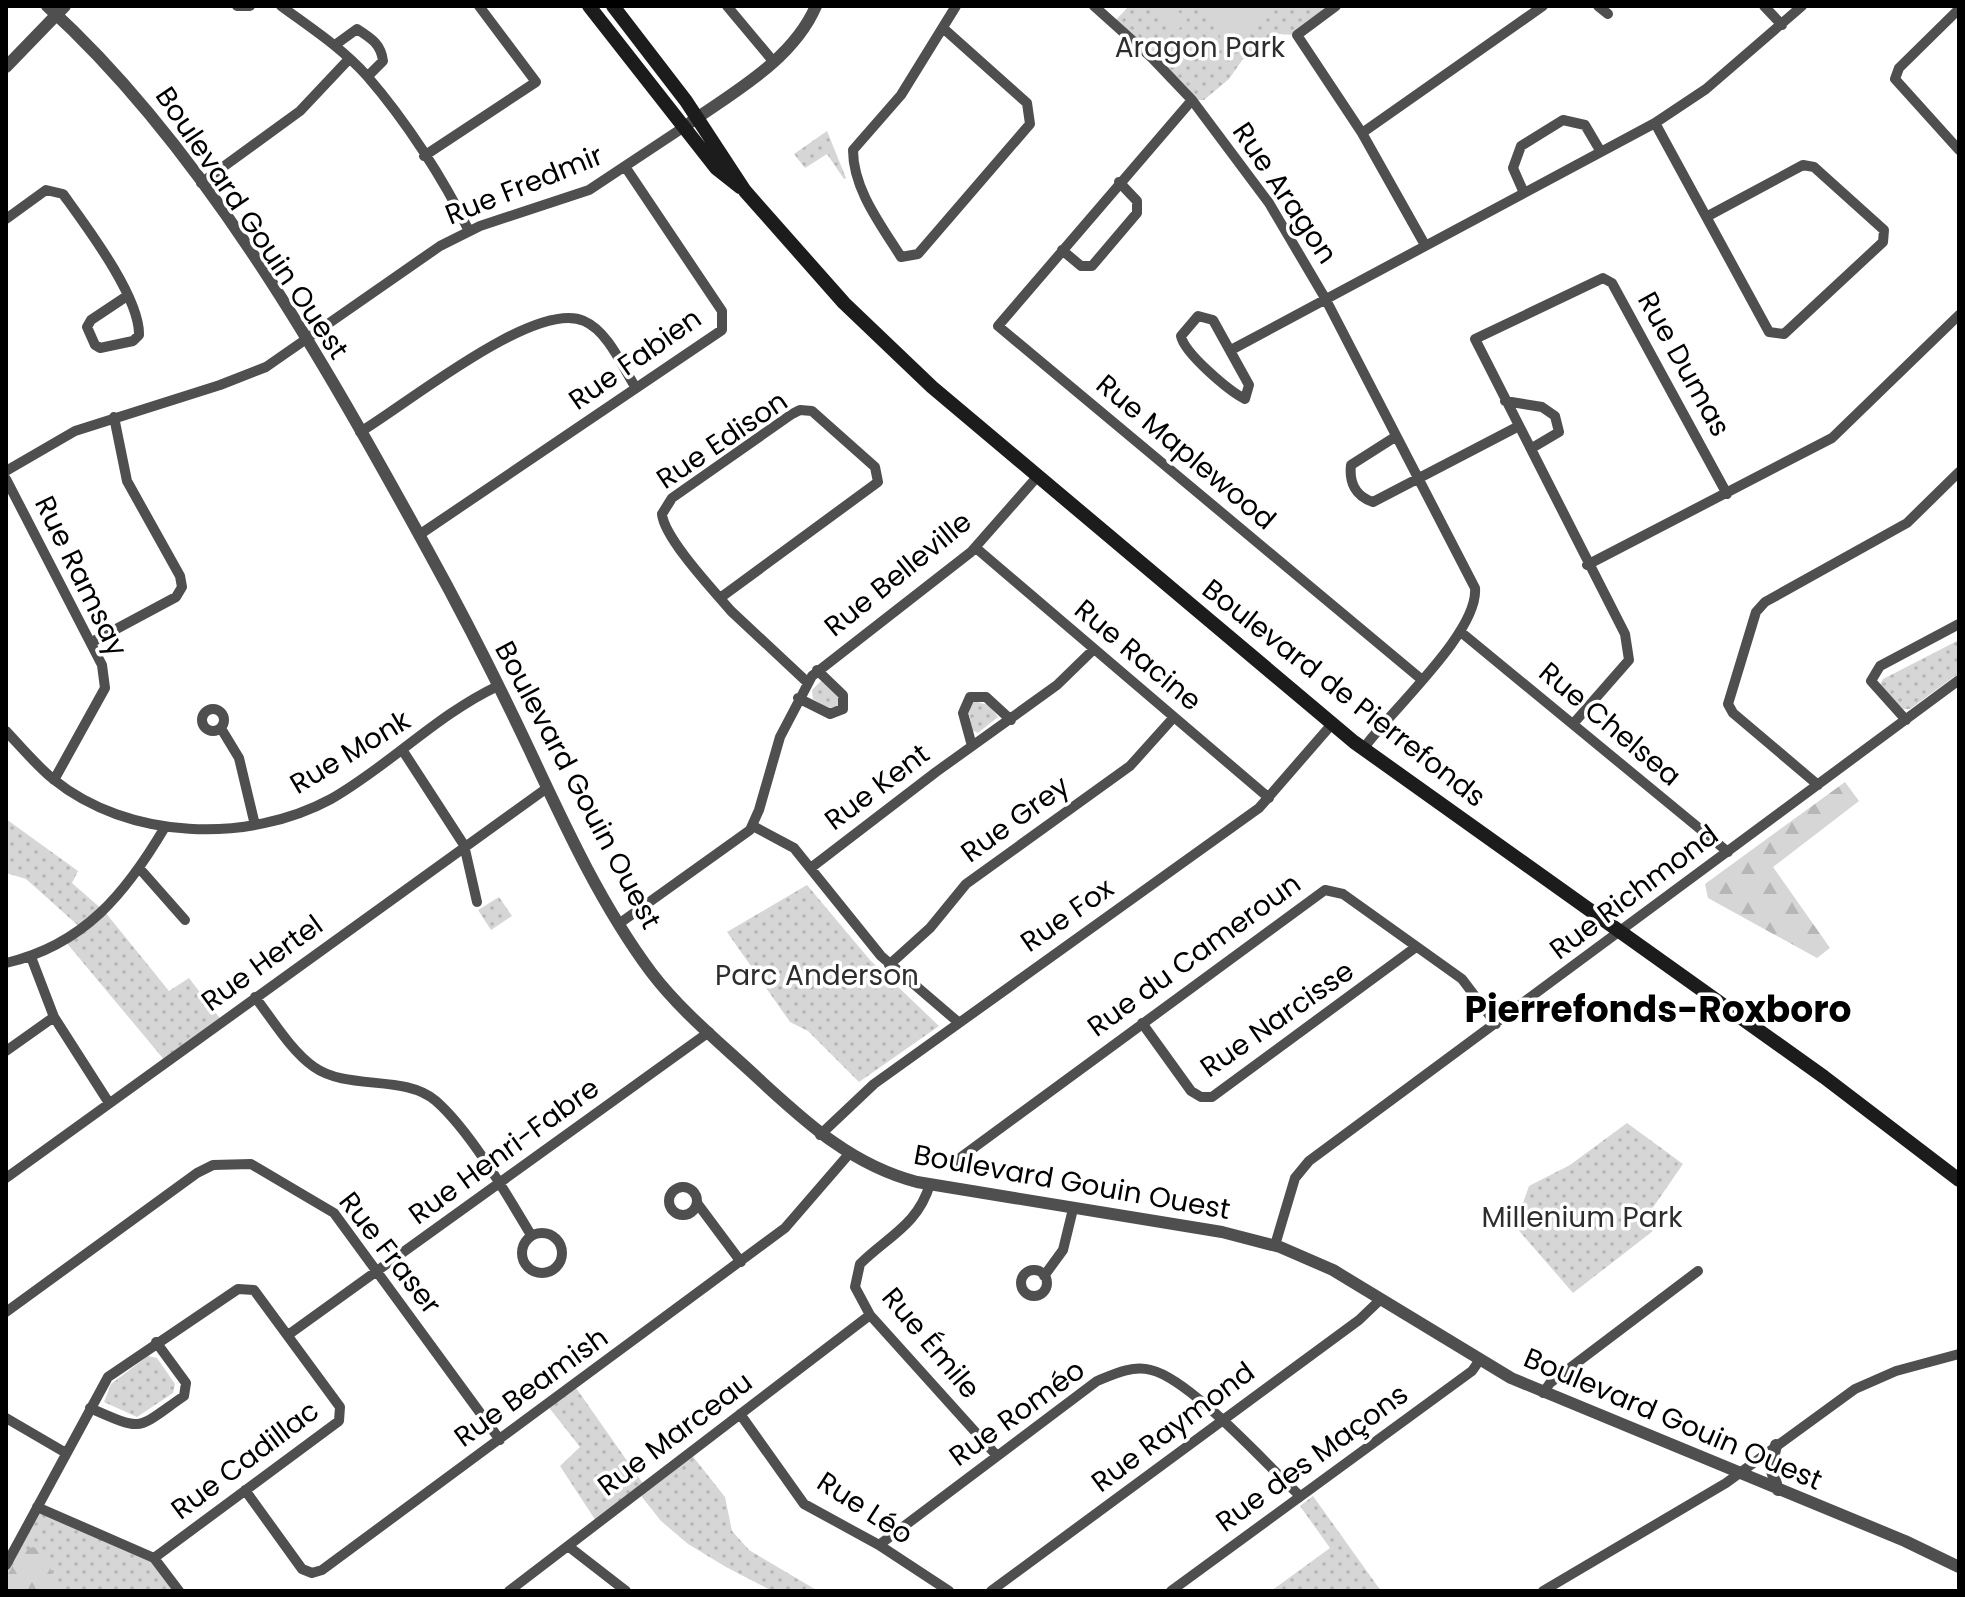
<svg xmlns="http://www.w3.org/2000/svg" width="1965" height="1597" font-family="Poppins,sans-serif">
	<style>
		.grass { fill: url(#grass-dots) }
		.forest { fill: url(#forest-firs) }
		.garden { fill: #d6d6d6 }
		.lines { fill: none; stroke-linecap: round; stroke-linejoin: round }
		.minor { stroke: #4f4f4f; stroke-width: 10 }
		.tertiary { stroke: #4f4f4f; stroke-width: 12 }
		.secondary { stroke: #1c1c1c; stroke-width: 14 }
		.labels { text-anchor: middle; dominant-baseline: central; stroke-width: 7; stroke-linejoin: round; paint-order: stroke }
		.park-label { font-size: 28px; fill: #2d2d2d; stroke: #fff }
		.street-label { font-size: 28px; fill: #000; stroke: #fff }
		.district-label { font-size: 36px; font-weight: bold; fill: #000; stroke: #fff }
	</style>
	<defs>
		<pattern id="grass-dots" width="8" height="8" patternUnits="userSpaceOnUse" patternTransform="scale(2)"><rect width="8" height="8" fill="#d6d6d6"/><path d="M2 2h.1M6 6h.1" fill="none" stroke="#b6b6b6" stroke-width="1.8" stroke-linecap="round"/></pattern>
		<pattern id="forest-firs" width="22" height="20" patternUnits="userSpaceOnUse" patternTransform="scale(2)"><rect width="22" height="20" fill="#d6d6d6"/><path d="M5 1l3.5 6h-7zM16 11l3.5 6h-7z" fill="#b6b6b6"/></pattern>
	</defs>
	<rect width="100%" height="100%" fill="#fff"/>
	<path class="grass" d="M1129,6H1336L1297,35L1277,34L1243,59L1229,79L1204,100H1192L1113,23Z
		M827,131L846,178L844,179L827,154L805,168L794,154Z
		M1959,640V673L1910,709H1903L1880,685L1883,679Z
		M821,681L839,698L838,707L827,708L813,699L812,690Z
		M973,701L989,705L998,717L978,733L972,730L969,713Z
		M6,819L78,871L72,883L105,912L169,991L189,978L222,1021L166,1062L65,941L82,929L26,879L6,873Z
		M807,885L870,960L939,1026L859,1082L808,1031L790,1022L727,932Z
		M499,897L512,916L491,930L478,910Z
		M1627,1123L1683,1164L1645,1219L1653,1231L1573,1293L1515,1226L1529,1186L1570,1165Z
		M148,1356L157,1358L175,1384L173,1393L137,1417L104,1402L111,1384Z
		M574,1385L644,1485L596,1521L560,1466L580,1447L547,1405Z
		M691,1454L725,1497L732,1531L749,1550L818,1591H772L726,1567L688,1544L661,1521L638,1492Z
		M1313,1496L1381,1591H1271L1330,1548L1300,1506Z
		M37,1507L154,1558L179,1591H6V1565Z"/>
	<path class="forest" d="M1845,782L1859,801L1773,867L1830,948L1817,958L1708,898L1705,884Z
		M33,1547L48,1552L52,1578L61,1591H6V1578L20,1552Z"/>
	<path class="garden" d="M1173,6L1187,20L1176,32L1150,7Z
		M1204,6H1280L1233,42L1222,39L1201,8Z
		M1199,32L1224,57L1213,68L1188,44Z"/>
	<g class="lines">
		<path class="minor" d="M237,6H250
			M281,6C311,28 342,48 367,76C406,121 443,178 469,231
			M727,6L773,61
			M1094,6L1152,58L1192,100L1269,203L1325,298L1475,588C1479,632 1391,710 1363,749
			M1336,6L1297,35L1362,133L1425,245
			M1598,6L1608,14
			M1764,6L1782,25
			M1959,9L1899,68L1895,79L1959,150
			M943,28L1027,103L1030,124L918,254L901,257C881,225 853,189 853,150L901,95L956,6
			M335,45L357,29C371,38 381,44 383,61L368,76
			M1192,100L998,326L1421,679
			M1655,123L1769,332L1784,334L1883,242L1884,230L1814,167L1803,165L1708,216
			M1362,133L1543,6
			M424,156L536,82L479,6
			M201,183L300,111L349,59
			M1524,193L1513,168L1521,146L1563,120L1585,125L1601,152
			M6,219L46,190L63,194C86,226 140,297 139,335L133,341L100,348L95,345L87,327L91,320L127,296
			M1062,250L1081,266H1092L1137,213V201L1119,182
			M1198,316L1213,320L1249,385L1245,399C1229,391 1184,353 1181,336Z
			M1231,350L1655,123L1706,89L1802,6
			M1505,401L1542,407L1555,416L1559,432L1532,448
			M360,432C406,405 535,299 584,321C608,331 623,368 636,388
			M1395,437L1351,465C1349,482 1355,496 1373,502L1519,426
			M6,471L75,431L220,385L266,367L440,246L480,226L589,190L684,127
			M6,479L102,665L105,688L54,780
			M419,535L722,330V311L626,168
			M976,548L1269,798
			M1587,565L1832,438L1959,315
			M720,598L878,482L875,467L812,411L800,410L792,414L672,498L662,514C664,538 714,591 731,611L807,682
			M1462,633L1728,852
			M92,642L176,597L182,587L180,576L127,481L114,417
			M798,698L830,714L843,709V695L817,670
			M202 720a11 11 0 1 1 22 0a11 11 0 1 1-22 0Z
			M1906,720L1871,681L1880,666L1959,624
			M1573,724L1629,660L1625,634L1475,339L1603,278L1612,283L1727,494
			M222,730L239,758L255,825
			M6,731C21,747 36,765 53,779C128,840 248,844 331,799C389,766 438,714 498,686
			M972,746L963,713L970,697H986L1011,720
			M403,751L464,845L477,902
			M1818,785L1733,713L1728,704L1756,612L1765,602L1907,523L1959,472
			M753,826L794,848L881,956L958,1022
			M812,867L936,772L1057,685L1094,649
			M140,869L185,920
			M620,923L750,830L759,810L780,737L812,676L971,552L1037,477
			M31,957L54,1017L109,1103
			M6,963C84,945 126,893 165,827
			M889,965L930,928L966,884L1130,766L1174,717
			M255,997C272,1019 291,1051 314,1067C348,1091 405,1074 436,1101C471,1132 507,1195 531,1235
			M1142,1023L1191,1091L1201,1097H1212L1416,947
			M6,1051L54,1017
			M820,1135L874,1084L1259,808L1332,724
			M953,1163L1325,890L1343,894L1462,979L1496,1024
			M6,1178L547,788
			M930,1184C918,1225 887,1237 860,1264L855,1287L870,1315L997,1456
			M669 1201a14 14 0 1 1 28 0a14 14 0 1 1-28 0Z
			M697,1203L741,1262
			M522 1253a20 20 0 1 1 40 0a20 20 0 1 1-40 0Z
			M1275,1245L1295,1178L1309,1161L1959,680
			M1021 1283a13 13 0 1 1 26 0a13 13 0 1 1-26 0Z
			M1044,1276L1063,1250L1073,1209
			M6,1312L197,1173L213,1165L251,1164L334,1213L500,1440
			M288,1335L709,1032
			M1543,1393L1550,1383L1698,1271
			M90,1408C145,1432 135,1430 184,1396L186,1383L156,1342
			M740,1414L804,1504L879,1545L949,1591
			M6,1418L66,1453
			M245,1490L302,1569L312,1573L322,1570L785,1228L849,1154
			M37,1507L154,1558L179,1591
			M879,1545L1097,1381C1114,1374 1132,1365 1151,1370C1190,1379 1267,1465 1299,1495
			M568,1546L626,1591
			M6,1565L108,1377L238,1289L254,1290L340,1407L339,1421L154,1558
			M509,1591L870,1315
			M991,1591L1359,1320L1381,1299
			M1171,1591L1472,1371L1479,1361
			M1543,1591L1726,1483L1855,1389L1896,1371L1959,1354"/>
		<path class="tertiary" d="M47,6C205,149 325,364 427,549C463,614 497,681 529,749C564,824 601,905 651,972C682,1013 725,1047 762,1082C810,1126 853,1165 917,1182L1222,1232L1280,1247L1333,1270L1511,1378L1905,1541L1959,1567
			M6,67L65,6
			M691,122C737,90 793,59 816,6
			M1776,1445L1771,1468L1778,1490"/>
		<path class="secondary" d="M589,6L716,168L740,187
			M613,6L686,101L745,191L844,303L932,387L1354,742L1824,1077L1959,1180"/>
	</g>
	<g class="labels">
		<g class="park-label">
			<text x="1200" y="47">Aragon Park</text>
			<text x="817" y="975">Parc Anderson</text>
			<text x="1582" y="1217">Millenium Park</text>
		</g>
		<g class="street-label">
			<text transform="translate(524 185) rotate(-22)">Rue Fredmir</text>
			<text transform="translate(1285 193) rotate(56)">Rue Aragon</text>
			<text transform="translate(252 223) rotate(56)">Boulevard Gouin Ouest</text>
			<text transform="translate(635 359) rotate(-35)">Rue Fabien</text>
			<text transform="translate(1684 364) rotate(61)">Rue Dumas</text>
			<text transform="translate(722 440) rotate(-34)">Rue Edison</text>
			<text transform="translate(1186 452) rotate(40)">Rue Maplewood</text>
			<text transform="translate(898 574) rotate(-39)">Rue Belleville</text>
			<text transform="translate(81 576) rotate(64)">Rue Ramsay</text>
			<text transform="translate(1138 655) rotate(40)">Rue Racine</text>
			<text transform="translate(1344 693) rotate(38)">Boulevard de Pierrefonds</text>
			<text transform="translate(1610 724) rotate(40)">Rue Chelsea</text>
			<text transform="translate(350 752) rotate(-31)">Rue Monk</text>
			<text transform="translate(578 785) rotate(62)">Boulevard Gouin Ouest</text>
			<text transform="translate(877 787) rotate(-37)">Rue Kent</text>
			<text transform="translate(1015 819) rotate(-36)">Rue Grey</text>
			<text transform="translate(1634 892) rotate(-37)">Rue Richmond</text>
			<text transform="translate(1067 915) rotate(-35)">Rue Fox</text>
			<text transform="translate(1194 955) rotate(-36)">Rue du Cameroun</text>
			<text transform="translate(262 963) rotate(-36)">Rue Hertel</text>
			<text transform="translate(1277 1019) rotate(-35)">Rue Narcisse</text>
			<text transform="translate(504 1151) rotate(-36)">Rue Henri-Fabre</text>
			<text transform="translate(1072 1182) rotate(10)">Boulevard Gouin Ouest</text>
			<text transform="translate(390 1253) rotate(52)">Rue Fraser</text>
			<text transform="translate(931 1343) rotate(50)">Rue Émile</text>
			<text transform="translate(531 1387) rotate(-36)">Rue Beamish</text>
			<text transform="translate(1017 1413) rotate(-36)">Rue Roméo</text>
			<text transform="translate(1673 1419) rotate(23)">Boulevard Gouin Ouest</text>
			<text transform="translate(1173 1427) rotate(-37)">Rue Raymond</text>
			<text transform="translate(675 1434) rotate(-37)">Rue Marceau</text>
			<text transform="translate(1312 1458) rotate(-36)">Rue des Maçons</text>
			<text transform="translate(245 1460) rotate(-37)">Rue Cadillac</text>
			<text transform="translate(865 1508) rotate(33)">Rue Léo</text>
		</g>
		<g class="district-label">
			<text x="1658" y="1009">Pierrefonds-Roxboro</text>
		</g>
	</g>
	<rect width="1965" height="1597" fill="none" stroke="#000000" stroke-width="16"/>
</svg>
